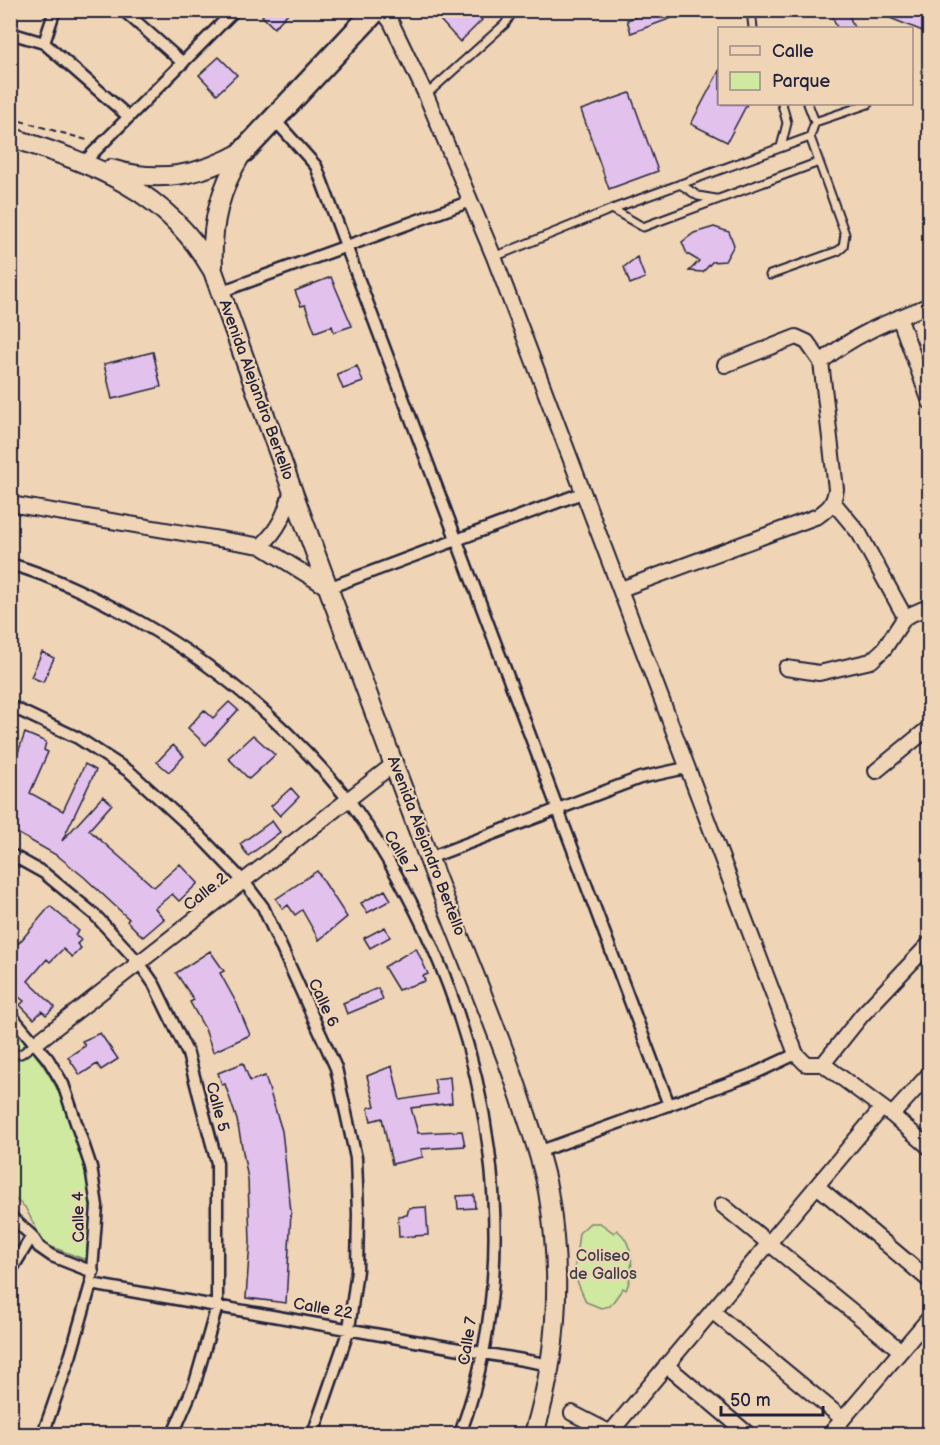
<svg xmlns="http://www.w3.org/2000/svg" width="940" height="1445" font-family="'Balsamiq Sans',sans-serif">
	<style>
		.green { fill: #cfe9a0; stroke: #78866e; stroke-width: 1.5 }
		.building { fill: #e2c1ed; stroke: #22223b; stroke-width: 1.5 }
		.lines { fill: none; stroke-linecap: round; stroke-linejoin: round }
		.service-casing { stroke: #22223b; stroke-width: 11 }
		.pedestrian-casing { stroke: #22223b; stroke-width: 15 }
		.minor-casing { stroke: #22223b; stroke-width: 18 }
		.secondary-casing { stroke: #22223b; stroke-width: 22 }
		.primary-casing { stroke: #22223b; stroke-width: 26 }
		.path { stroke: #22223b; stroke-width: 2; stroke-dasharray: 6 4.5; stroke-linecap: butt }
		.service { stroke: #efd4b6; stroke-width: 7 }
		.pedestrian { stroke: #efd4b6; stroke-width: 10 }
		.minor { stroke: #efd4b6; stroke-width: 14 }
		.secondary { stroke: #efd4b6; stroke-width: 18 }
		.primary { stroke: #efd4b6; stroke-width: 21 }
		.labels { text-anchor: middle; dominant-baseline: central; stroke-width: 4.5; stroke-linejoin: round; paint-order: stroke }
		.street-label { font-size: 16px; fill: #22223b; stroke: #efd4b6 }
		.park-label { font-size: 16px; fill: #3c404a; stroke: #efd4b6 }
	</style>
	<rect width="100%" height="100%" fill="#efd4b6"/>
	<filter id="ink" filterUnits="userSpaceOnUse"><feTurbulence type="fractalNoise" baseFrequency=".0167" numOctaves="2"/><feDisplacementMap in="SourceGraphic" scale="12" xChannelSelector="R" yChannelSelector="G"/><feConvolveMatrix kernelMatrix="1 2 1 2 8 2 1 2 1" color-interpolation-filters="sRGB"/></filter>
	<g filter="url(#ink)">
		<path class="green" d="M11,1030C59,1069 82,1140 90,1199C92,1218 87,1241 86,1260L44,1244L25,1207L11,1196Z
			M590,1223H600L614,1233L617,1230C635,1244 634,1272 626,1290L623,1288L610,1306L601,1308L586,1302L574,1274L579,1233Z"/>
		<path class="building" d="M268,10H291L274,28L262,16Z
			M431,10H473L482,20L460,42Z
			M654,10H688V12L631,33L627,20Z
			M830,10H847L854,28H837Z
			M870,10H910L930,18V34Z
			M219,57L237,75L217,94L199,75Z
			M720,69V104H747L727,142L691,124Z
			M630,93L658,171L609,189L581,110Z
			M714,227L729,232L734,245L725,261L712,262L703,272L689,271L699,261L687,254L682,242L694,233Z
			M637,257L645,278L630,284L624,267Z
			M331,277L352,326L334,332L332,326L315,332L305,305L301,306L295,291Z
			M153,352L161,387L112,399L104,364Z
			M357,366L363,382L343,389L337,374Z
			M42,652L54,658L43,682L31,677Z
			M229,702L238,710L206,745L188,728L204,710L213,718Z
			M25,733L46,742L44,750L48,752L30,793L63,811L85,764L96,770L62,841L103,796L112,804L89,830L154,887L180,864L198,883L179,901L172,894L155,908L164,919L143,937L127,921L129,919L84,877L58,856L10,829V775Z
			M253,735L275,755L249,779L228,758Z
			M173,745L184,756L169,772L157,762Z
			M291,788L299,797L280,816L271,806Z
			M272,821L280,832L248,856L240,844Z
			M317,871L347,917L319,940L302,910L295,915L288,905L283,909L276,899Z
			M385,890L391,900L367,913L361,903Z
			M50,906L79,931L75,935L81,940L77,944L81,948L72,957L63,949L50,962L47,959L28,981L55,1007L46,1015L42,1011L34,1019L20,1005L24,1001L10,990V937L19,943Z
			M385,927L390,937L370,948L364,938Z
			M416,948L428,974L423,976L425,981L398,990L384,967Z
			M210,951L224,971L220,973L237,1004L250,1035L213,1052L205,1029L190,1002L194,1000L176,973Z
			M378,988L383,999L347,1014L343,1003Z
			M100,1033L118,1059L101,1070L97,1064L80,1075L68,1057L85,1046L82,1041Z
			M243,1063L250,1081L265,1076L282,1131L291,1212L286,1303L246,1298L250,1242L248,1179L237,1120L225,1084L222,1085L218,1073Z
			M392,1066L400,1100L437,1094L434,1079L450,1077L452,1103L411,1108L418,1133L462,1131L465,1146L421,1149L423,1157L392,1164L382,1118L371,1121L368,1108L375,1106L367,1076Z
			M474,1195L475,1208L458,1209L457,1196Z
			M426,1207L428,1235L399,1237L398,1216L407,1215L409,1208Z"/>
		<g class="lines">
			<defs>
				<path id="service" d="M751,10L753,28
					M426,95L505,24L514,10
					M815,122L868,104
					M781,147L787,123L782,104
					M680,184L698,196L716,199
					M612,209L643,227L819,162
					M494,257L612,209L810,137L815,122L808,104
					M770,275L838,251L843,247L845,234L810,137
					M10,1054H21L36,1043"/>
				<path id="pedestrian" d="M123,10L183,63
					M10,33L44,43L129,117
					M44,43L55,10
					M273,118L316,166L669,1105
					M85,161L235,10
					M220,292L471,201
					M10,564C56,577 98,599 140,622C219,667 289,727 347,798C366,822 382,850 397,876C491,1042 527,1252 460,1434
					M328,588L582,493
					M10,706L78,738L130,772L199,835L245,883L263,907L336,1068L356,1158L358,1214L357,1270L349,1329L313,1434
					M10,854L44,873L95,915L140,964L154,984L188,1054L217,1163V1306L195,1383L173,1434
					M429,858L640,778L686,768
					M10,1014L48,1059L63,1084L91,1167L97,1206L91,1284L71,1354L43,1434
					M538,1152L751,1075L796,1054
					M10,1216L32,1236L39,1247L52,1256L93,1272
					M10,1272L32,1236
					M91,1284L551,1365"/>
				<path id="minor" d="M382,10L391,22L426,95L494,257L796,1054L806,1064H823L892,1115L930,1148
					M899,317L930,402
					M725,365L796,337L807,342L821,362
					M834,503L859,533L905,617
					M10,504L261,546L328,588
					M261,546C279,529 286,513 292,489
					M621,589L818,516C829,508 834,504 836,489L821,362C854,334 890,321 930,305
					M786,668L819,673L871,661L884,649L905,617L930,606
					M876,771L930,727
					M36,1043L395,763
					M823,1064L862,1015L930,943
					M892,1115L930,1073
					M817,1186L930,1281
					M722,1205L901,1351
					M712,1311L843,1419
					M666,1365L748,1434
					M572,1413L613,1434
					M610,1433L882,1108
					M830,1434L930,1317"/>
				<path id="secondary" d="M10,137C95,165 166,189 213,271C281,462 352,653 423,843C454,928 491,1011 520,1096C530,1127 542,1159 548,1191C562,1272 558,1355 534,1434
					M111,169C160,184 201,175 244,151
					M213,266C211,223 220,189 242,153"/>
				<path id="primary" d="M244,151L376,10"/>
			</defs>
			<use href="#service" class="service-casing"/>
			<use href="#pedestrian" class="pedestrian-casing"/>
			<use href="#minor" class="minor-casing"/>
			<use href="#secondary" class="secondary-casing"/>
			<use href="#primary" class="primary-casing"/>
			<path class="path" d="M10,118L87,140"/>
			<use href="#service" class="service"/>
			<use href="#pedestrian" class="pedestrian"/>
			<use href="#minor" class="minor"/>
			<use href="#secondary" class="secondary"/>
			<use href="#primary" class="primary"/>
		</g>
	</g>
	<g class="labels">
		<g class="street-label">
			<text transform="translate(256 390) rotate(70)">Avenida Alejandro Bertello</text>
			<text transform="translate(426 846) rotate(69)">Avenida Alejandro Bertello</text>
			<text transform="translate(400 853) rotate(59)">Calle 7</text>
			<text transform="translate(206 892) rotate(-38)">Calle 2</text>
			<text transform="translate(323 1003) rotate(65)">Calle 6</text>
			<text transform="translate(217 1107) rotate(75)">Calle 5</text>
			<text transform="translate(79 1217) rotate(-91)">Calle 4</text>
			<text transform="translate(323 1309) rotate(10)">Calle 22</text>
			<text transform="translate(468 1341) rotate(-81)">Calle 7</text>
		</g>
		<g class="park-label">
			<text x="603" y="1256">Coliseo<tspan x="603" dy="18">de Gallos</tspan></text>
		</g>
	</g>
	<rect width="940" height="1445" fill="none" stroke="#efd4b6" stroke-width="36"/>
	<rect x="18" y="18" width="904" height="1409" fill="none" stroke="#22223b" stroke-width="2" filter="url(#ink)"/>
	<rect x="718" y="27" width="195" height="78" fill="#efd4b6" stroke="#9d8d85" stroke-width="1.5"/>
	<rect x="730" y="46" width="30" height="9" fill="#efd4b6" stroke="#9d8d85" stroke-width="1.5"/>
	<text x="772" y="57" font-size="18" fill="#22223b">Calle</text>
	<rect x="730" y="72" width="30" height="18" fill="#cfe9a0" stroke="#9d8d85" stroke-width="1.5"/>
	<text x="772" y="87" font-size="18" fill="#22223b">Parque</text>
	<path d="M721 1406v9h102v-9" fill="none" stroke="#22223b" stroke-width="3"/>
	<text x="730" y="1406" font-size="18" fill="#22223b" stroke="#efd4b6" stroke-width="4.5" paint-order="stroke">50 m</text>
</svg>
